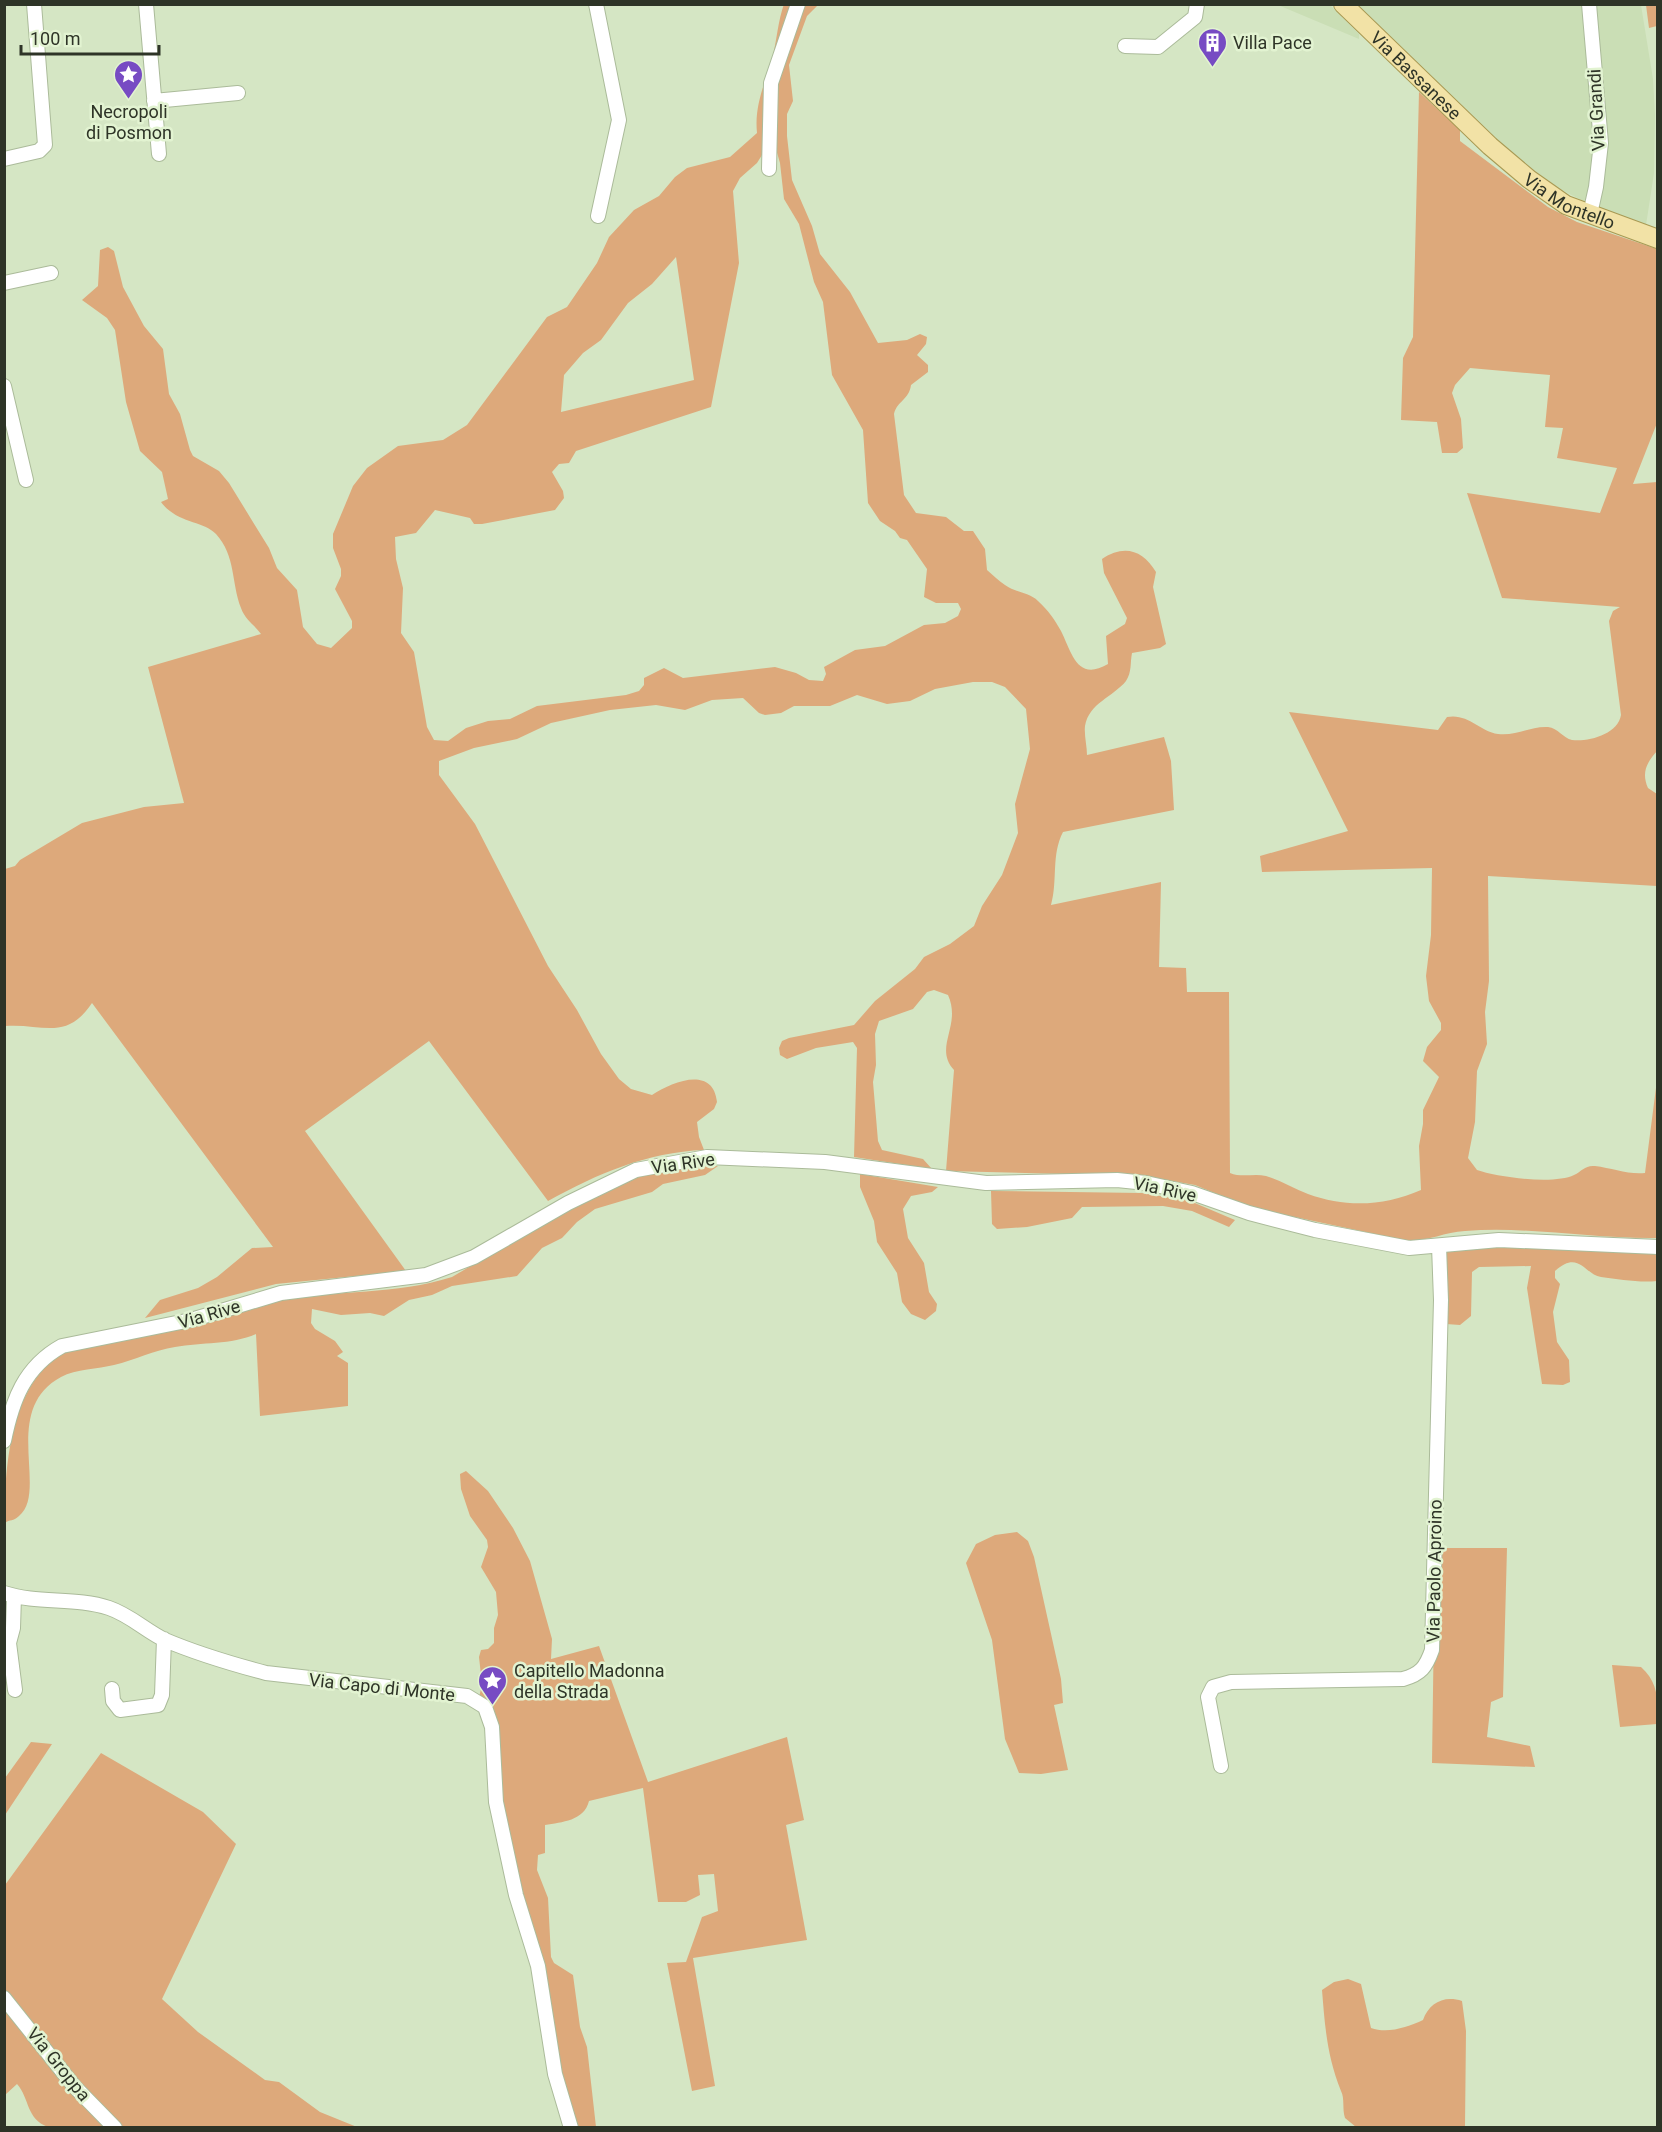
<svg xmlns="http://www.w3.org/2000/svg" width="1662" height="2132" font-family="Roboto,sans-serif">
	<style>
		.built { fill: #cadeb5 }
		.green { fill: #dda97b; fill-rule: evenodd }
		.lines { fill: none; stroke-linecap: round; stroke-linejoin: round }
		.minor-casing { stroke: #abbb9a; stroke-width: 16 }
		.major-casing { stroke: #a89953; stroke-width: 20 }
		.minor { stroke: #fff; stroke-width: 14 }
		.major { stroke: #f2e2a6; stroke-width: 18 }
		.labels { text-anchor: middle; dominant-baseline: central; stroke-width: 5; stroke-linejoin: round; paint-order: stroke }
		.poi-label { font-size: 18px; fill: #2e3427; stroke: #e2f3d1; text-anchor: start }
		.street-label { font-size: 18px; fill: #2e3427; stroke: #e2f3d1 }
	</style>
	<rect width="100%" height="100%" fill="#d5e6c4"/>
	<path class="built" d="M1278,5H1330L1359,34V39Z
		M1358,5H1641L1653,79L1655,115L1654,173L1646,225L1587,203L1560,189L1518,159Z"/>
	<path class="green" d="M784,4L818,5L807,16L789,65L793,101L787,114V136L792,180L812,226L820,254L850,292L878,343L907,340L920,334L927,337L926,344L917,355L928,365V372L911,385C909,400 897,401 894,414L904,495L916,513L946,517L964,531H973L985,549L987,570C993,575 999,581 1005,585C1016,593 1029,592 1038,601C1048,610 1055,620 1061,631C1072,653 1077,682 1108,664L1106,636L1125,624L1127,618L1104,573L1102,559C1124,544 1143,550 1156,572L1153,587L1166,644L1160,648L1132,653C1130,663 1132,672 1126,681C1113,697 1089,703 1085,726C1084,735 1087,746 1087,755L1164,737L1171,761L1174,810L1063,832C1051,855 1058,880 1051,905L1161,882L1159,967L1186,968L1187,992H1229L1230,1173C1242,1178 1254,1173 1266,1176C1280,1180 1294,1189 1308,1194C1346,1208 1385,1206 1421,1190L1419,1146L1423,1124V1110L1439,1077L1423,1061L1427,1047L1441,1030V1023L1429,1001L1426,976L1431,935L1432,868L1262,872L1260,856L1348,831L1289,712L1438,730L1447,717C1468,713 1479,731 1498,734C1517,736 1530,726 1548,727C1558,728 1563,738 1572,740C1589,742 1618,734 1621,715L1609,621L1613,611L1620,607L1502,598L1467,493L1600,513L1617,468L1557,458L1563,428L1545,427L1550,375L1470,368L1455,385L1452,393L1461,419L1463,448L1457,453H1442L1437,422L1401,420L1403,358L1413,337L1419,92L1460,130V141L1548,207L1577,222L1657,249V423L1633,484L1657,482L1658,750C1647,762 1641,772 1648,788L1657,794V886L1488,876L1489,981L1485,1012L1487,1044L1477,1071L1475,1122L1468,1158L1477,1170C1497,1177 1554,1185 1574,1175C1582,1171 1585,1165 1595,1166C1612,1168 1629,1175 1645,1173L1657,1080V1238C1593,1239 1529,1226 1465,1231C1445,1232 1429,1241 1408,1241L1266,1211L1241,1204L1195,1185L1143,1176L946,1171L954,1070C933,1047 962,1026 948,995L934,990L927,992L913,1009L879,1021L875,1034L876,1065L873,1082L878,1141L882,1150L923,1159L932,1169L854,1157L857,1048L853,1042L816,1048L787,1059L780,1055L779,1048L782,1041L789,1038L854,1025L875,1001L915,969L924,957L950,944L974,926L982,906L1002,875L1018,833L1015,804L1030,749L1026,709L1005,687L992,682H973L935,689L910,701L887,704L857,695L830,706H794L781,713L765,715L759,713L743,698L712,700L685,710L656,705L610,710L551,723L517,739L474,748L439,761V775L475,824L548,966L577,1010L601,1054L619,1079L631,1089L652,1095C672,1082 713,1065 717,1102L714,1109L697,1122L699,1137L704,1150C647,1152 597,1174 548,1201L429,1041L305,1131L406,1271L276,1284L145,1318L160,1300L198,1288L217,1277L252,1248L273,1247L92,1003C66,1042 42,1023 5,1026V869L15,866L20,860L82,823L144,807L184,803L148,667L261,634C255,625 245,620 241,608C231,582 236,556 216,534C204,521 176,523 161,502L168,499L162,472L140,451L126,402L115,330L107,318L82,300L98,286L100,250L108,247L114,251L123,287L144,326L163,349L169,394L180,414L190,450L193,456L219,471L229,483L269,548L277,568L297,590L303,627L317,644L331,648L352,628V621L335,589L341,576V569L333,548V534L353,486L367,468L398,446L443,440L467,425L547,317L567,307L597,263L609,237L634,210L659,196L675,177L687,168L730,157L757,133C754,104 766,82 773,55C777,38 778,21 784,4ZM776,149L780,163L784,199L799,224L814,282L823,302L832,375L863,430L868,503L880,521L895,531L900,538L907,540L927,569L924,597L936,603H958L961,609L958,616L945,623L924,625L885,646L855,650L824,667L826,674L823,681L809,680L796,673L775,667L683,678L664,668L644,678V685L639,691L626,695L537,706L510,719L488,721L466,728L448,741L434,740L427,727L414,652L401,633L403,588L396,559L395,537L416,533L435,510L470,518L474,524H482L555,510L564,498L563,491L552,472L559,464L569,463L576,451L711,407L739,263L733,191L740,178L757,163L765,150ZM676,257L694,380L561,412L564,375L583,353L601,340L628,303L652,284Z
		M1646,5H1657V26L1649,28Z
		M718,1166L705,1175L663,1184L652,1192L595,1209L577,1222L562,1238L542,1248L517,1276L452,1286L432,1295L409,1300L384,1316L370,1313L341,1315L312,1309L311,1323L315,1329L335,1341L343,1352L337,1356L348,1363V1406L260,1416L256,1334C231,1345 202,1342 175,1347C154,1350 135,1360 114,1365C98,1369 76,1369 61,1377C0,1410 49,1491 19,1516C13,1522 10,1519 5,1523C4,1466 11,1376 70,1350C140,1333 210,1312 280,1300C337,1290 396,1295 452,1277C508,1245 575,1196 636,1178C662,1170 690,1167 718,1166Z
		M860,1174L938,1187L932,1192L911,1196L903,1209L908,1238L924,1263L929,1292L937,1304L936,1311L925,1320L911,1314L902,1302L897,1273L877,1242L874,1221L860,1187Z
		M991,1191L1142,1193L1190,1201L1235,1220L1229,1227L1192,1211L1163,1206L1082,1207L1072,1218L1027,1227L997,1229L992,1224Z
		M1465,1247H1512L1657,1254V1281C1639,1283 1619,1279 1601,1277C1585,1275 1579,1249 1555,1271V1278L1560,1284L1553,1312L1557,1342L1569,1360L1570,1382L1563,1385L1542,1384L1527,1288L1531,1266L1479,1267L1472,1272L1471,1316L1460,1325L1446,1324L1441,1252Z
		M466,1471L488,1491L513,1528L530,1561L552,1639L551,1659L599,1646L648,1782L787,1737L804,1820L786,1825L807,1940L693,1958L715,2086L692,2091L667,1963L686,1962L702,1917L718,1911L714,1874L698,1875L700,1895L686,1902H658L643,1788L589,1801C584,1821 562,1822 545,1825V1853L538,1855L537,1870L548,1898L551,1957L554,1963L573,1975L580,2027L587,2047L596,2127H572L521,1913L492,1749L479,1698L482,1684L479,1657L481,1650L488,1649L494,1643V1628L498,1615L496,1592L481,1567L488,1547L487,1540L470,1516L461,1489L460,1474Z
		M1017,1532L1028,1541L1034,1557L1061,1679L1063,1703L1054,1705L1068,1770L1041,1774L1019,1773L1005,1739L992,1640L966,1563L976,1544L995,1535Z
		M1435,1548H1507L1503,1697L1491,1702L1487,1737L1530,1746L1535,1767L1432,1763Z
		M1612,1665L1641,1667C1659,1683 1658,1701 1657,1724L1620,1727Z
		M31,1742L52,1744L5,1815V1778Z
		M101,1753L203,1812L236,1844L162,1999L198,2032L265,2080L279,2082L320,2112L357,2127H48C26,2119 30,2099 17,2084L5,2095V1885Z
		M1348,1979L1361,1984L1371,2028C1388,2034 1408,2027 1423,2020C1429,2003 1444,1995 1462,2001L1466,2031L1465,2127H1356L1345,2118C1342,2109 1345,2099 1341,2091C1327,2056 1325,2027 1322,1990L1334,1982Z"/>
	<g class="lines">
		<defs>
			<path id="minor" d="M146,4L159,154
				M596,4L619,120L598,216
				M1589,4L1601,143L1596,187L1590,214
				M1125,46L1158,47L1195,17L1197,4
				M154,101L238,93
				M4,159L39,151L45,145L34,4
				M769,169L771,83L798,4
				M4,283L51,273
				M4,386L26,480
				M4,1441C12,1401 24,1367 62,1346L191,1320L281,1293L426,1275L474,1257L568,1203L636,1170L707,1157L825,1162L986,1183L1117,1180L1146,1183L1192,1193L1249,1213L1315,1230L1409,1248L1499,1240L1658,1247
				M4,1593C38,1604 75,1597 109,1608C130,1615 146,1631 165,1640C198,1654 232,1664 266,1673L467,1696L485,1707L492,1727L496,1802L516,1895L538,1966L555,2074L571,2128
				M14,1596L13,1628L9,1643L15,1690
				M112,1689L113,1701L120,1710L158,1705L162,1695L164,1639
				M1221,1766L1208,1697L1213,1687L1231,1682L1403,1679C1421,1674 1426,1667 1432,1650L1441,1300L1439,1246
				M4,1998L74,2086L115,2128"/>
			<g id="major">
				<path id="s1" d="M1343,4L1490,146L1529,179L1566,205L1658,239"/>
			</g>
		</defs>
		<use href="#minor" class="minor-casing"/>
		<use href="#major" class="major-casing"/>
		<use href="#minor" class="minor"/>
		<use href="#major" class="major"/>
	</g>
	<defs>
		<symbol id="building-pin" viewBox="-11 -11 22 30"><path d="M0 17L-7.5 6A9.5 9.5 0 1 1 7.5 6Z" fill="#774bc3" stroke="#e2f3d1"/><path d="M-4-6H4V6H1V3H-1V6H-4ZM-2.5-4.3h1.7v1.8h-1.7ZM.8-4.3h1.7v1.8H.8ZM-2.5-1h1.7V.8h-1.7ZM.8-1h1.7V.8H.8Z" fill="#fff"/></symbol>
		<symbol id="sight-pin" viewBox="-11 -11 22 30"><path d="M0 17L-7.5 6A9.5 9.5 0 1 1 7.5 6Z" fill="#774bc3" stroke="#e2f3d1"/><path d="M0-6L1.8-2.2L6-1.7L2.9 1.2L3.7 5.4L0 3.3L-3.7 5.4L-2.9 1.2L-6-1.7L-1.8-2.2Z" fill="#fff"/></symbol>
	</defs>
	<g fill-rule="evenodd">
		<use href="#building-pin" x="1196" y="26" width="33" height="45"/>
		<use href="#sight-pin" x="112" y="58" width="33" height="45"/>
		<use href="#sight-pin" x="476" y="1664" width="33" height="45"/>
	</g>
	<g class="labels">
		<g class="poi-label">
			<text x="1233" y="42">Villa Pace</text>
			<text x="129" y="111" text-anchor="middle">Necropoli<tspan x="129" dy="21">di Posmon</tspan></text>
			<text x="514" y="1670">Capitello Madonna<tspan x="514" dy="21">della Strada</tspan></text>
		</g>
		<g class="street-label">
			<text stroke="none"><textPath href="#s1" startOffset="102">Via Bassanese</textPath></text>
			<text transform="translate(1596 110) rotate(-93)">Via Grandi</text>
			<text stroke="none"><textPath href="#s1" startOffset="302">Via Montello</textPath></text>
			<text transform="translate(683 1163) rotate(-8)">Via Rive</text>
			<text transform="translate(1165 1189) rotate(12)">Via Rive</text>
			<text transform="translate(209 1314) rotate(-16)">Via Rive</text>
			<text transform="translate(1434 1571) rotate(-89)">Via Paolo Aproino</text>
			<text transform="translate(382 1687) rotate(6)">Via Capo di Monte</text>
			<text transform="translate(59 2064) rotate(51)">Via Groppa</text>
		</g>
	</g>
	<rect width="1662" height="2132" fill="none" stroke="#2e3427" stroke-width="12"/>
	<path d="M21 45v9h138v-9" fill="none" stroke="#2e3427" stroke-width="3"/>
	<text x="30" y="45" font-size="18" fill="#2e3427" stroke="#e2f3d1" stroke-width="4.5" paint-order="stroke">100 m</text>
</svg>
